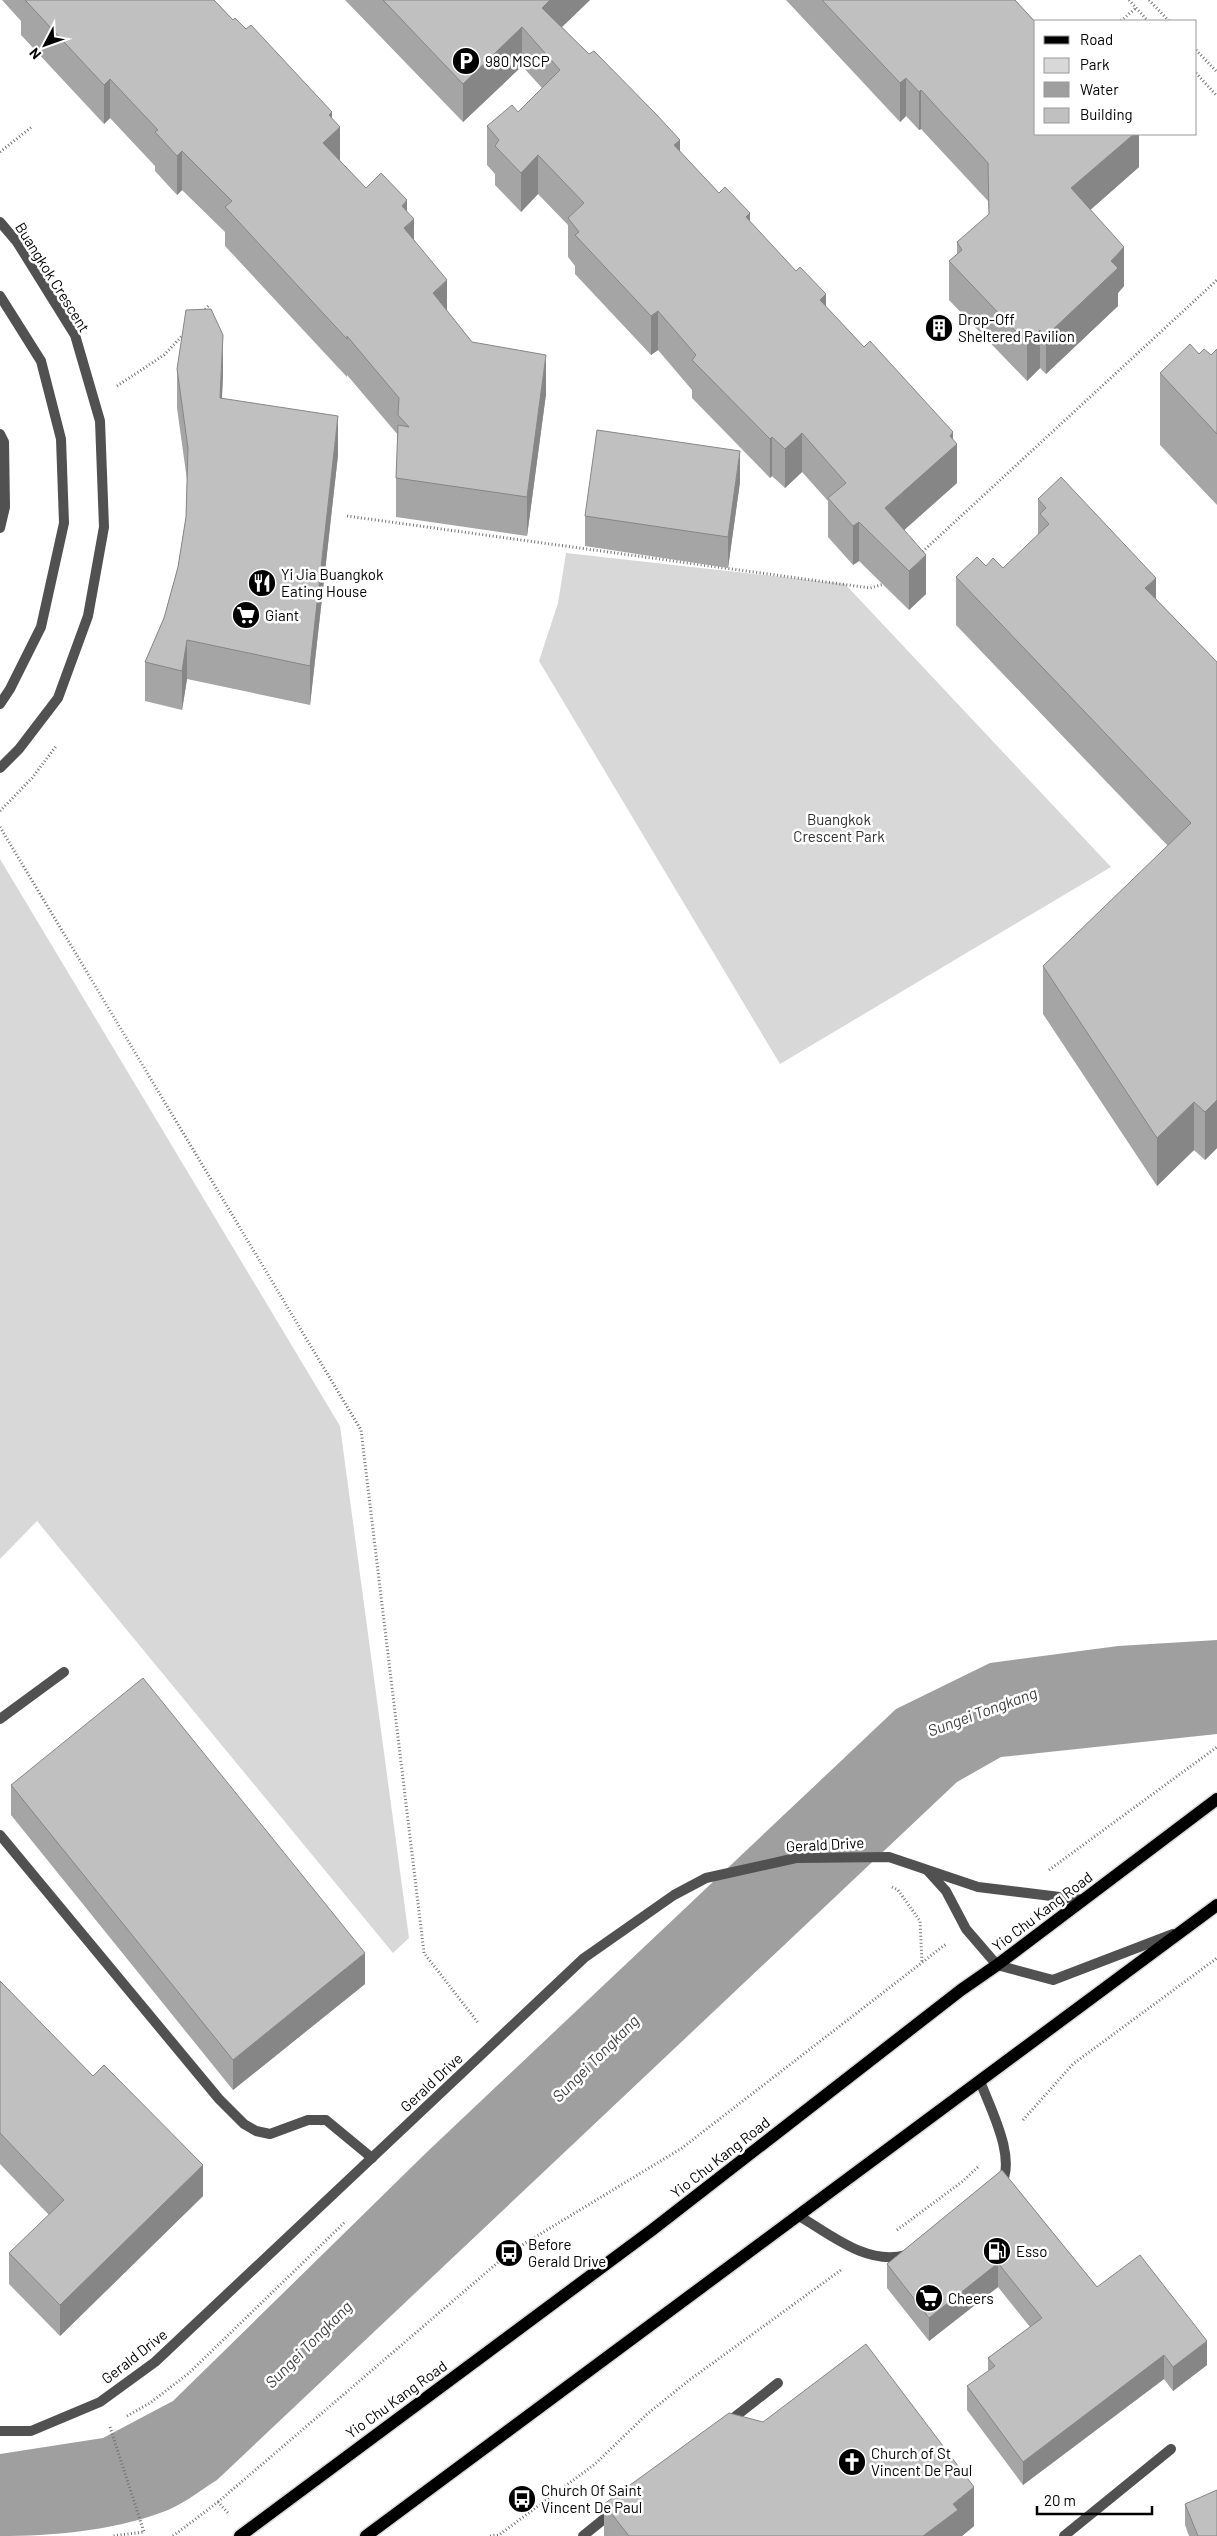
<svg xmlns="http://www.w3.org/2000/svg" width="1217" height="2536" font-family="Barlow,sans-serif">
	<style>
		.green { fill: #d8d8d8 }
		.water { fill: #9f9f9f }
		.lines { fill: none; stroke-linecap: round; stroke-linejoin: round }
		.primary-casing { stroke: #dbdbdb; stroke-width: 15 }
		.path { stroke: #737373; stroke-width: 3; stroke-dasharray: 1 2.5; stroke-linecap: butt }
		.lane { stroke: #515151; stroke-width: 10 }
		.street { stroke: #515151; stroke-width: 10 }
		.primary { stroke: #000; stroke-width: 12 }
		.wall { fill: #a5a5a5 }
		.shaded-wall { fill: #868686 }
		.building { fill: #c0c0c0; stroke: #868686 }
		.labels { text-anchor: middle; dominant-baseline: central; stroke-width: 5; stroke-linejoin: round; paint-order: stroke }
		.poi-label { font-size: 15px; fill: #000; stroke: #fff; text-anchor: start }
		.street-label { font-size: 15px; fill: #000; stroke: #fff }
		.park-label { font-size: 15px; fill: #2f2f2f; stroke: #fff }
		.water-label { font-size: 16px; font-style: italic; fill: #404040; stroke: #fff }
	</style>
	<rect width="100%" height="100%" fill="#fff"/>
	<path class="green" d="M566,553L845,584L1111,867L780,1064L539,661L558,603Z
		M0,859L340,1426L409,1938L393,1953L37,1521L0,1559Z"/>
	<path class="water" d="M1217,1640V1734L1001,1757L957,1782L217,2480C199,2491 180,2507 160,2513C110,2531 52,2536 0,2536V2454L103,2438L173,2401L427,2152L896,1709L990,1663L1118,1646Z"/>
	<g class="lines">
		<defs>
			<path id="primary" d="M240,2536L652,2230L961,1990L997,1965L1217,1799
				M366,2536L1217,1905"/>
		</defs>
		<use href="#primary" class="primary-casing"/>
		<path class="path" d="M1129,0L1148,21
			M1149,0L1169,21
			M1121,21L1136,8
			M1196,50L1217,72
			M1196,73L1217,96
			M0,152L33,126
			M203,312L209,305
			M117,386L164,355L184,334
			M347,516L870,588L888,583
			M920,554L1217,280
			M0,811L32,778L57,745
			M0,827L361,1430L424,1953L479,2024
			M1049,1870L1217,1747
			M892,1887L898,1890L920,1921L922,1962
			M1023,2120L1073,2064L1217,1958
			M897,2230L963,2181L979,2166
			M127,2416L150,2403L189,2373L346,2221
			M110,2427L144,2532L112,2536
			M218,2502L509,2253L682,2148L946,1944
			M173,2536L218,2502L228,2513
			M490,2536L499,2535L595,2464L646,2415L688,2381L841,2270"/>
		<path class="lane" d="M0,434L4,442L5,507L0,528
			M0,1719L64,1672
			M0,1835L219,2099L244,2124L256,2131L270,2134L308,2120H326L372,2158
			M980,2081C990,2108 1018,2160 1000,2186
			M799,2216C830,2234 867,2266 906,2255
			M727,2423L778,2383
			M583,2536L615,2510"/>
		<path class="street" d="M0,222L17,242L75,335L100,421L104,527L88,616L58,698L19,749L0,768
			M0,296L41,361L61,439L64,523L41,627L10,689L0,704
			M927,1870L946,1891L966,1929L997,1965L1053,1980L1173,1934
			M0,2431H31L100,2402L155,2362L584,1958L674,1895L706,1878L796,1858L889,1857L978,1887L1084,1900
			M1064,2536L1171,2449"/>
		<use href="#primary" class="primary"/>
	</g>
	<path class="wall" d="M2,0H214L233,20L332,119L340,161L366,188L407,211L414,240L447,311L472,342L546,394L527,536L396,517V478L398,435L347,375V377L225,246V232L182,190L177,195L155,171V166L110,118L104,124L21,35V21Z
		M345,0H590L562,27L719,193L750,222L826,307L953,440L957,483L904,530L926,594L909,610L859,561L853,565L828,537V501L802,472L785,488L772,476L770,478L692,398V390L658,350L651,355L575,274V266L568,257V225L538,194L521,212L495,185V174L487,165V126L518,112L542,88L522,66L463,122Z
		M786,0H1015L1139,134V167L1090,210L1124,286L1118,293V306L1046,374L1040,368L1027,381L949,300V261L957,254V242L989,215L988,201L921,129L919,130L906,116L900,122Z
		M1217,349V505L1160,445V373L1199,354L1211,355Z
		M177,369L223,374L222,398L338,455L310,705L187,679L182,710L145,701V662L164,618L178,567L186,517L187,480L177,408Z
		M740,482L728,568L585,546V516Z
		M1038,499L1156,599L1217,662V1148L1205,1160L1194,1150L1157,1186L1043,1014V966L1168,846L956,625V577L986,566L1003,568L1038,535Z
		M11,1785L365,1984L233,2090L11,1815Z
		M0,1981L203,2196L60,2336L9,2284V2253L49,2215L0,2164Z
		M1002,2170L1097,2287L1207,2365L1173,2391L1164,2379L1023,2485L967,2410V2386L988,2371V2358L1030,2327L998,2287L929,2341L887,2288V2264Z
		M604,2504L974,2526L962,2536H604Z
		M1185,2504L1217,2536H1189L1185,2525Z"/>
	<path class="shaded-wall" d="M550,0H590L542,46V8Z
		M522,27V66L463,122V84Z
		M906,78V116L900,122V83Z
		M110,79V118L104,124V85Z
		M921,90V129L919,130V92Z
		M332,112V134L340,127V166L323,143L329,115Z
		M1134,134H1139V167L1071,227V188Z
		M680,140V179L674,145Z
		M182,151V190L177,195V156Z
		M538,155V194L521,212V173Z
		M407,200V226L414,219V258L404,242L402,206Z
		M750,213V252L746,217Z
		M1124,247V286L1118,293V306L1046,374V336L1111,261Z
		M447,280V319L433,293Z
		M826,294V333L820,300Z
		M658,311V350L651,355V316Z
		M1040,330V368L1027,381V343Z
		M223,335V374L220,437V398Z
		M546,355V394L527,536V497Z
		M338,416V455L310,705V666Z
		M953,432V447L957,444V483L885,547V508Z
		M802,433V472L785,488V449Z
		M772,437V476L770,478V439Z
		M740,451V482L728,568V537Z
		M859,522V561L853,565V526Z
		M926,555V594L909,610V571Z
		M1156,578V626L1145,588Z
		M187,640V679L182,710V671Z
		M1217,1100V1148L1205,1160V1112Z
		M1194,1102V1150L1157,1186V1138Z
		M365,1953V1984L233,2090V2060Z
		M203,2165V2196L60,2336V2305Z
		M998,2263V2287L929,2341V2318Z
		M1207,2341V2365L1173,2391V2367Z
		M1164,2355V2379L1023,2485V2462Z
		M974,2487V2526L962,2536H923L953,2504Z"/>
	<path class="building" d="M25,0H214L233,20L235,18L246,29L251,25L332,112L329,115L340,127L323,143L366,188L381,173L407,200L402,206L414,219L404,228L447,280L433,293L472,342L546,355L527,497L396,478L398,425L409,427L398,415L399,398L347,336V339L225,207L232,201L182,151L177,156L155,132L158,130L110,79L104,85Z
		M383,0H550L542,8L589,54L594,51L655,113L680,140L674,145L719,193L725,187L750,213L746,217L796,271L800,267L826,294L820,300L864,347L870,341L953,432L950,436L957,444L885,508L926,555L909,571L859,522L853,526L828,498L846,483L802,433L785,449L772,437L770,439L692,360L696,355L658,311L651,316L575,235L579,232L568,218L584,203L538,155L521,173L495,146L499,140L487,126L512,105L518,112L560,70L522,27L463,84Z
		M822,0H1015L1036,23V134H1134L1071,188L1124,247L1111,261L1118,268L1046,336L1040,330L1027,343L949,261L962,250L957,242L989,214L988,163L921,90L919,92L906,78L900,83Z
		M211,309L223,335L220,398L338,416L310,666L187,640L182,671L145,662L164,618L178,567L186,517L188,448L177,369L186,310Z
		M1190,344L1199,354L1204,349L1211,355L1217,349V434L1160,373Z
		M597,430L740,451L728,537L585,516Z
		M1061,477L1156,578L1145,588L1217,662V1100L1205,1112L1194,1102L1157,1138L1043,966L1191,823L956,577L977,557L986,566L993,558L1003,568L1049,524L1040,514L1046,508L1038,499Z
		M143,1678L365,1953L233,2060L11,1785Z
		M0,1981L93,2076L104,2065L203,2165L60,2305L9,2253L64,2200L0,2133Z
		M1002,2170L1097,2287L1140,2255L1207,2341L1173,2367L1164,2355L1023,2462L967,2386L995,2366L988,2358L1042,2318L998,2263L929,2318L887,2264Z
		M866,2344L974,2487L953,2504L958,2510L923,2536H629L604,2504L729,2413L763,2422Z
		M1217,2490V2536H1198L1185,2504Z"/>
	<defs>
		<symbol id="parking-disc" viewBox="-11 -11 22 22"><circle r="9.5" fill="#000" stroke="#fff"/><path d="M-3.5-5.5H1a3.5 3.5 0 0 1 0 7H-1V5.5H-3.5ZM-1-3.4V-.6H.8a1.4 1.4 0 0 0 0-2.8Z" fill="#fff"/></symbol>
		<symbol id="building-disc" viewBox="-11 -11 22 22"><circle r="9.5" fill="#000" stroke="#fff"/><path d="M-4-6H4V6H1V3H-1V6H-4ZM-2.5-4.3h1.7v1.8h-1.7ZM.8-4.3h1.7v1.8H.8ZM-2.5-1h1.7V.8h-1.7ZM.8-1h1.7V.8H.8Z" fill="#fff"/></symbol>
		<symbol id="restaurant-disc" viewBox="-11 -11 22 22"><circle r="9.5" fill="#000" stroke="#fff"/><path d="M-5-6h1v4h1v-4h1v4h1v-4h1v5L-1.5 .5V6h-2V.5L-5-1ZM5-6V6H3V1.5H1.5Q1.5-4 5-6Z" fill="#fff"/></symbol>
		<symbol id="supermarket-disc" viewBox="-11 -11 22 22"><circle r="9.5" fill="#000" stroke="#fff"/><path d="M-6-5.5h2.5l.6 2H6L4.5 2H-2.5L-4.4-4H-6ZM-1.5 3.2a1.3 1.3 0 1 0 .1 0ZM3 3.2a1.3 1.3 0 1 0 .1 0Z" fill="#fff"/></symbol>
		<symbol id="fuel-disc" viewBox="-11 -11 22 22"><circle r="9.5" fill="#000" stroke="#fff"/><path d="M-5.5-6h7V0h2V4h1.3V-2.5L3-4.5l.8-.8L6-3V5H2.5V1h-1V6h-7ZM-4.2-4.7v3.2H.2V-4.7Z" fill="#fff"/></symbol>
		<symbol id="bus-disc" viewBox="-11 -11 22 22"><circle r="9.5" fill="#000" stroke="#fff"/><path d="M-5-6H5V4H4V6H2V4H-2V6H-4V4H-5ZM-3.5-4V0h7V-4ZM-3.5 1.2v1.5H-2V1.2ZM2 1.2v1.5H3.5V1.2Z" fill="#fff"/></symbol>
		<symbol id="church-disc" viewBox="-11 -11 22 22"><circle r="9.5" fill="#000" stroke="#fff"/><path d="M-1.2-6h2.4v3.5h3.3v2.4h-3.3V6h-2.4V-.1h-3.3v-2.4h3.3Z" fill="#fff"/></symbol>
	</defs>
	<g fill-rule="evenodd">
		<use href="#parking-disc" x="450" y="45" width="32" height="32"/>
		<use href="#building-disc" x="923" y="312" width="32" height="32"/>
		<use href="#restaurant-disc" x="246" y="567" width="32" height="32"/>
		<use href="#supermarket-disc" x="230" y="599" width="32" height="32"/>
		<use href="#fuel-disc" x="981" y="2235" width="32" height="32"/>
		<use href="#bus-disc" x="493" y="2237" width="32" height="32"/>
		<use href="#supermarket-disc" x="913" y="2282" width="32" height="32"/>
		<use href="#church-disc" x="836" y="2446" width="32" height="32"/>
		<use href="#bus-disc" x="506" y="2483" width="32" height="32"/>
	</g>
	<g class="labels">
		<g class="poi-label">
			<text x="485" y="61">980 MSCP</text>
			<text x="958" y="319">Drop-Off<tspan x="958" dy="17">Sheltered Pavilion</tspan></text>
			<text x="281" y="574">Yi Jia Buangkok<tspan x="281" dy="17">Eating House</tspan></text>
			<text x="265" y="615">Giant</text>
			<text x="528" y="2244">Before<tspan x="528" dy="17">Gerald Drive</tspan></text>
			<text x="1016" y="2251">Esso</text>
			<text x="948" y="2298">Cheers</text>
			<text x="871" y="2453">Church of St<tspan x="871" dy="17">Vincent De Paul</tspan></text>
			<text x="541" y="2490">Church Of Saint<tspan x="541" dy="17">Vincent De Paul</tspan></text>
		</g>
		<g class="street-label">
			<text transform="translate(53 277) rotate(58)">Buangkok Crescent</text>
			<text transform="translate(825 1844) rotate(-3)">Gerald Drive</text>
			<text transform="translate(1042 1911) rotate(-37)">Yio Chu Kang Road</text>
			<text transform="translate(431 2082) rotate(-43)">Gerald Drive</text>
			<text transform="translate(720 2157) rotate(-38)">Yio Chu Kang Road</text>
			<text transform="translate(134 2356) rotate(-38)">Gerald Drive</text>
			<text transform="translate(396 2399) rotate(-36)">Yio Chu Kang Road</text>
		</g>
		<g class="park-label">
			<text x="839" y="819">Buangkok<tspan x="839" dy="17">Crescent Park</tspan></text>
		</g>
		<g class="water-label">
			<text transform="translate(982 1711) rotate(-20)">Sungei Tongkang</text>
			<text transform="translate(595 2058) rotate(-45)">Sungei Tongkang</text>
			<text transform="translate(308 2344) rotate(-45)">Sungei Tongkang</text>
		</g>
	</g>
	<rect x="1034" y="20" width="162" height="115" fill="#ffffff" stroke="#999999"/>
	<rect x="1044" y="36" width="25" height="8" fill="#000000" stroke="#999999"/>
	<text x="1080" y="45" font-size="15" fill="#000000">Road</text>
	<rect x="1044" y="58" width="25" height="15" fill="#d8d8d8" stroke="#999999"/>
	<text x="1080" y="70" font-size="15" fill="#000000">Park</text>
	<rect x="1044" y="82" width="25" height="15" fill="#9f9f9f" stroke="#999999"/>
	<text x="1080" y="95" font-size="15" fill="#000000">Water</text>
	<rect x="1044" y="108" width="25" height="15" fill="#c0c0c0" stroke="#999999"/>
	<text x="1080" y="120" font-size="15" fill="#000000">Building</text>
	<g transform="translate(45 45) rotate(229)" stroke="#ffffff" stroke-width="4" paint-order="stroke">
	<path d="M0-4L9 19L0 12L-9 19Z" fill="#000000"/>
	<text y="-8" font-size="14" font-weight="bold" text-anchor="middle" fill="#000000">N</text>
	</g>
	<path d="M1037 2506v8h115v-8" fill="none" stroke="#000000" stroke-width="2.5"/>
	<text x="1044" y="2506" font-size="15" fill="#000000" stroke="#ffffff" stroke-width="4" paint-order="stroke">20 m</text>
</svg>
